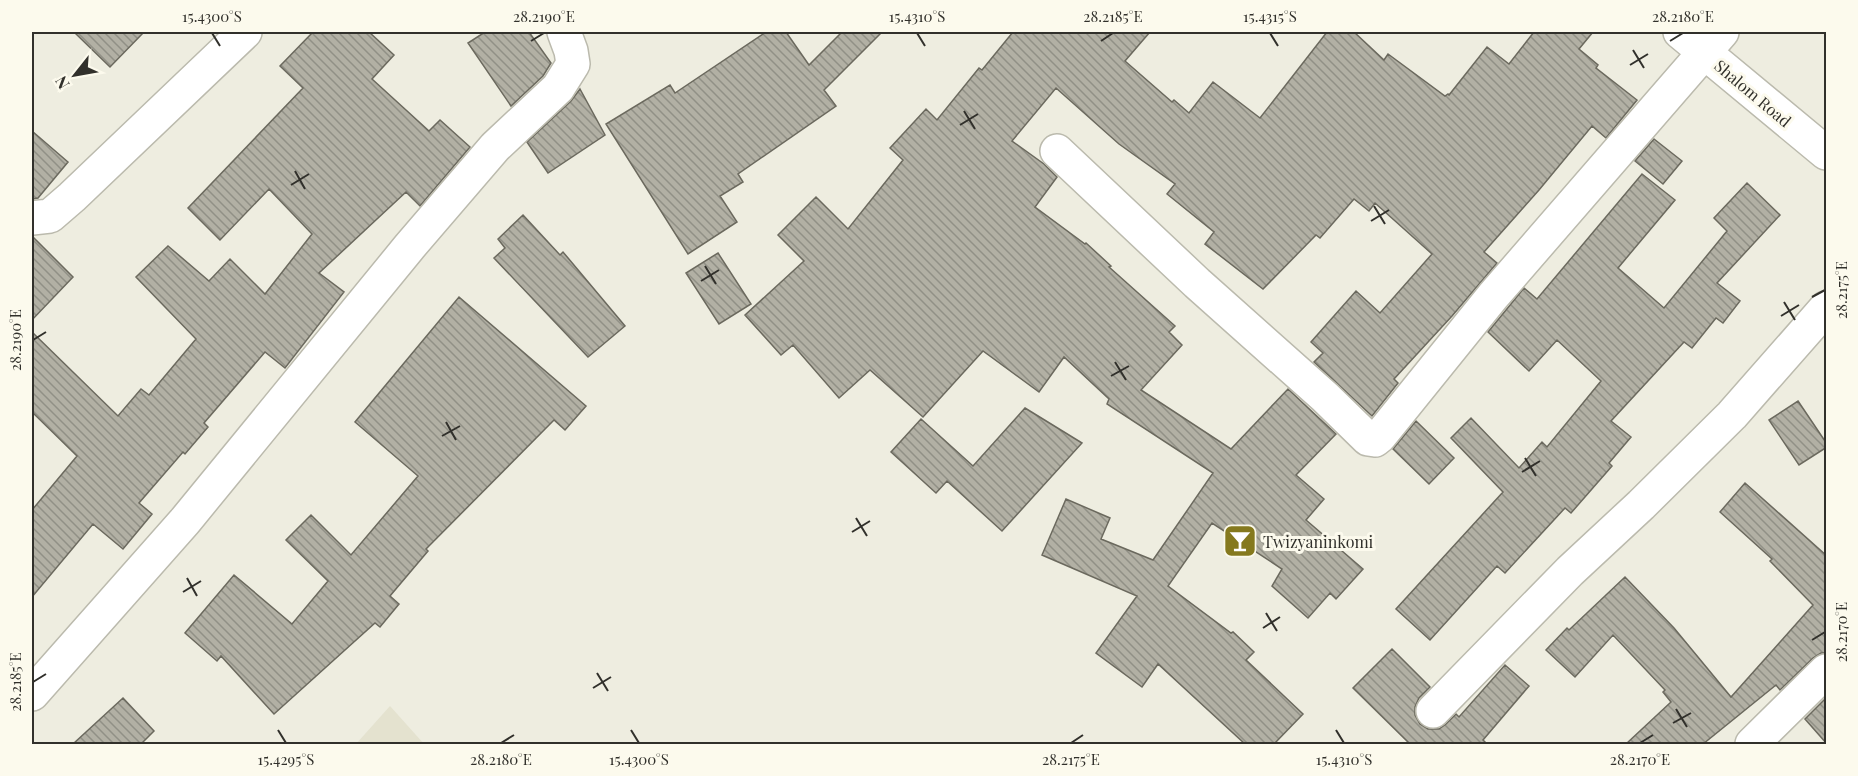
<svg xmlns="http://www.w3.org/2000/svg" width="1858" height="776" font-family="'Playfair Display',serif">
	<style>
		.built { fill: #e4e2cf }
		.building { fill: url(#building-back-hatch); stroke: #6b695e; stroke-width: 1.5 }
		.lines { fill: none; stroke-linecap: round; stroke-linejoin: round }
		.minor-casing { stroke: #bbbaad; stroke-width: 36 }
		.minor { stroke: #fff; stroke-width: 33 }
		.ticks { fill: none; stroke: #31302b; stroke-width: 2 }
		.labels { text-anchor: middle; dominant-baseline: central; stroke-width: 6; stroke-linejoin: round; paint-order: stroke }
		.street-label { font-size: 16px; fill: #31302b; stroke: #fcfaed }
		.poi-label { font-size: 16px; fill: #31302b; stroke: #fcfaed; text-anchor: start }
		.neatline { fill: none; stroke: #31302b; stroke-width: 2 }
		.ticks-label { font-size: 15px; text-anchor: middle; fill: #31302b }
	</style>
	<defs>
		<pattern id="building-back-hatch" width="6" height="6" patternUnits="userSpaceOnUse" patternTransform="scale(1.5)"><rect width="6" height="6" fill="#b2b0a4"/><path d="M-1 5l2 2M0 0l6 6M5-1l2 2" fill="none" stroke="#919086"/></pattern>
	</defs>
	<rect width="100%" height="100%" fill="#eeede0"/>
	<path class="built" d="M390,706L424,744H356Z"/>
	<path class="building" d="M74,32H144L110,67Z
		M313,32H369L394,55L372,79L429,131L440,120L470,147L420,206L406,192L319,273L344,292L285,368L265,352L204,423L208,427L185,454L183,452L139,503L152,514L123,549L93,524L32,597V510L77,456L32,412V332L118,416L141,389L149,395L196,339L136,277L168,246L209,281L230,259L265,294L312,234L269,189L220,240L188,208L303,88L280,66Z
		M485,32H529L551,63L543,76L511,106L468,43Z
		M766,32H786L809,65L842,32H882L824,90L836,106L738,174L743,182L720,196L737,222L688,254L606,124L670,85L675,93Z
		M1013,32H1150L1125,61L1172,102L1174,100L1189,113L1213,82L1260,118L1327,32H1354L1384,60L1388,54L1445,96L1448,94L1449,95L1487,47L1509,64L1534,32H1593L1579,49L1598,65L1596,68L1637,100L1606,138L1592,126L1539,190L1484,252L1497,263L1452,316L1394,379L1398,383L1372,416L1314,362L1323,353L1311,342L1356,291L1380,313L1432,254L1375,203L1369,211L1354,199L1320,238L1316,235L1263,289L1205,244L1214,232L1167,194L1175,184L1119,144L1056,88L1012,141L1044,164L1057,177L1035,207L1085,244L1086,243L1111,266L1109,267L1175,326L1169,332L1182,345L1141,390L1231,449L1288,389L1336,434L1296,475L1324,499L1306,520L1363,569L1336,599L1330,593L1308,618L1272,586L1282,569L1212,523L1168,586L1231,633L1233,632L1254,652L1246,660L1303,714L1274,744H1245L1158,664L1142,687L1096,653L1137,596L1042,555L1066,499L1110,518L1101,539L1153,560L1213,473L1107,404L1109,399L1064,357L1039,392L983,351L923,417L870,370L839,398L793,345L781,355L745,315L804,261L778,235L816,197L848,229L903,160L890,148L926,109L937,120L979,68L982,70Z
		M580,89L605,135L548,173L527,142L571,101Z
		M32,131L68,162L38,198L32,199Z
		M1654,139L1682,161L1663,184L1635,161Z
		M1642,174L1675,200L1618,268L1664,308L1727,231L1714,218L1747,183L1780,215L1717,283L1740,301L1723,323L1716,318L1692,348L1684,342L1611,421L1631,437L1609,463L1612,466L1571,513L1565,508L1505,573L1497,566L1430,640L1396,609L1503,492L1451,438L1471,418L1519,468L1542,442L1547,447L1601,381L1557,340L1529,371L1488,332L1524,288L1537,299Z
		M523,215L560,255L563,252L625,326L588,357L494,258L505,248L498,239Z
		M32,236L73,277L32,320Z
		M718,253L751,304L719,324L686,273Z
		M459,297L586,406L565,430L554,420L426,549L428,551L390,596L399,604L380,627L375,623L274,714L221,656L217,661L185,633L234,575L292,624L328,581L286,540L311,515L351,555L418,476L355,422Z
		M1798,401L1827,444V447L1799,465L1769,420Z
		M1025,408L1082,443L1002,531L947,481L936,493L891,452L921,419L973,466Z
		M1416,421L1454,458L1429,484L1393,449Z
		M1745,483L1827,556V653H1821L1813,658L1780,690L1776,685L1703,744H1626L1671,702L1663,692L1665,690L1613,635L1575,677L1546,650L1567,628L1569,630L1625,577L1674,628L1731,697L1813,605L1770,561L1772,559L1720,512Z
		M1392,649L1430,687L1419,698L1415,707V715L1420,724L1428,729H1439L1446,724L1456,714L1459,717L1505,665L1529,686L1483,740L1487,744H1410L1353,688Z
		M123,698L154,731L141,744H73Z
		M1826,698L1827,699V744L1805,719Z"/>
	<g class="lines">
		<defs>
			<path id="minor" d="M1680,32L1826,153
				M1057,151L1197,283L1325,397L1368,439L1375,440L1380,436L1493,296L1722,32
				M32,218L50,216L72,197L245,32
				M32,694L185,521L410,246L495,147L558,88L573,64L571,51L564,32
				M1433,711L1570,571L1641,505L1732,415L1826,308
				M1752,744L1826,671"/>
		</defs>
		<use href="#minor" class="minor-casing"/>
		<use href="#minor" class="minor"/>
	</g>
	<path class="ticks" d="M212,33L220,46M917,33L925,46M1270,33L1278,46M531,41L544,33M1101,41L1113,33M1670,41L1683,33M1633,50L1644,68M1630,65L1648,54M964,111L975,129M960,125L978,114M295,171L305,189M291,185L309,174M1374,206L1385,224M1371,221L1389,210M705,266L716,284M701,281L719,270M1812,297L1825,290M1784,302L1795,320M1781,316L1799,305M33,340L46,332M1115,362L1126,380M1111,376L1129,366M446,422L456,440M442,436L460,426M1525,458L1536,476M1522,472L1540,461M856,518L867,536M852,532L870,521M187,578L197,596M183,592L201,581M1266,613L1277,631M1263,628L1280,617M1812,640L1825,632M597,673L608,691M33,682L46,674M593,688L611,677M1676,709L1687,727M1673,723L1691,713M278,730L286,743M631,730L639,743M1336,730L1344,743M501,743L514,735M1071,743L1083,735M1640,743L1653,735"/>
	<defs>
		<symbol id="bar-square" viewBox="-11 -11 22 22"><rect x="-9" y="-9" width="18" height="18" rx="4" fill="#85791e" stroke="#fcfaed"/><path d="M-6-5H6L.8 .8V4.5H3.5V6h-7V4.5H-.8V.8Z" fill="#fff"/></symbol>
	</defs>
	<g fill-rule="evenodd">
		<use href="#bar-square" x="1221" y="522" width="38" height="38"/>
	</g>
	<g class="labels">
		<g class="street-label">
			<text transform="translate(1753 93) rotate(40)">Shalom Road</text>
		</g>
		<g class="poi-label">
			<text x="1263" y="541">Twizyaninkomi</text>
		</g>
	</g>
	<rect width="1858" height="776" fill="none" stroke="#fcfaed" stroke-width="66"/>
	<g transform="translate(75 75) rotate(239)" stroke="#fcfaed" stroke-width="4.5" paint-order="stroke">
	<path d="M0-4.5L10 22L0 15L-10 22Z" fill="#31302b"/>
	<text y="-9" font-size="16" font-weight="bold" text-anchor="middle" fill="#31302b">N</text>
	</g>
	<rect x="33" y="33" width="1792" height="710" class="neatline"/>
	<g class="ticks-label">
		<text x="212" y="22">15.4300°S</text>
		<text x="544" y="22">28.2190°E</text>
		<text x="917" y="22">15.4310°S</text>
		<text x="1113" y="22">28.2185°E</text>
		<text x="1270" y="22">15.4315°S</text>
		<text x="1683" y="22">28.2180°E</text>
		<text transform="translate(1842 290) rotate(-90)" y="5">28.2175°E</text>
		<text transform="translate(16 340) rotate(-90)" y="5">28.2190°E</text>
		<text transform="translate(1842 632) rotate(-90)" y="5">28.2170°E</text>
		<text transform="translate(16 682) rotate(-90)" y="5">28.2185°E</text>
		<text x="286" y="765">15.4295°S</text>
		<text x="501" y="765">28.2180°E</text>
		<text x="639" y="765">15.4300°S</text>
		<text x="1071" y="765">28.2175°E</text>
		<text x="1344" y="765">15.4310°S</text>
		<text x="1640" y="765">28.2170°E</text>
	</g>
</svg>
